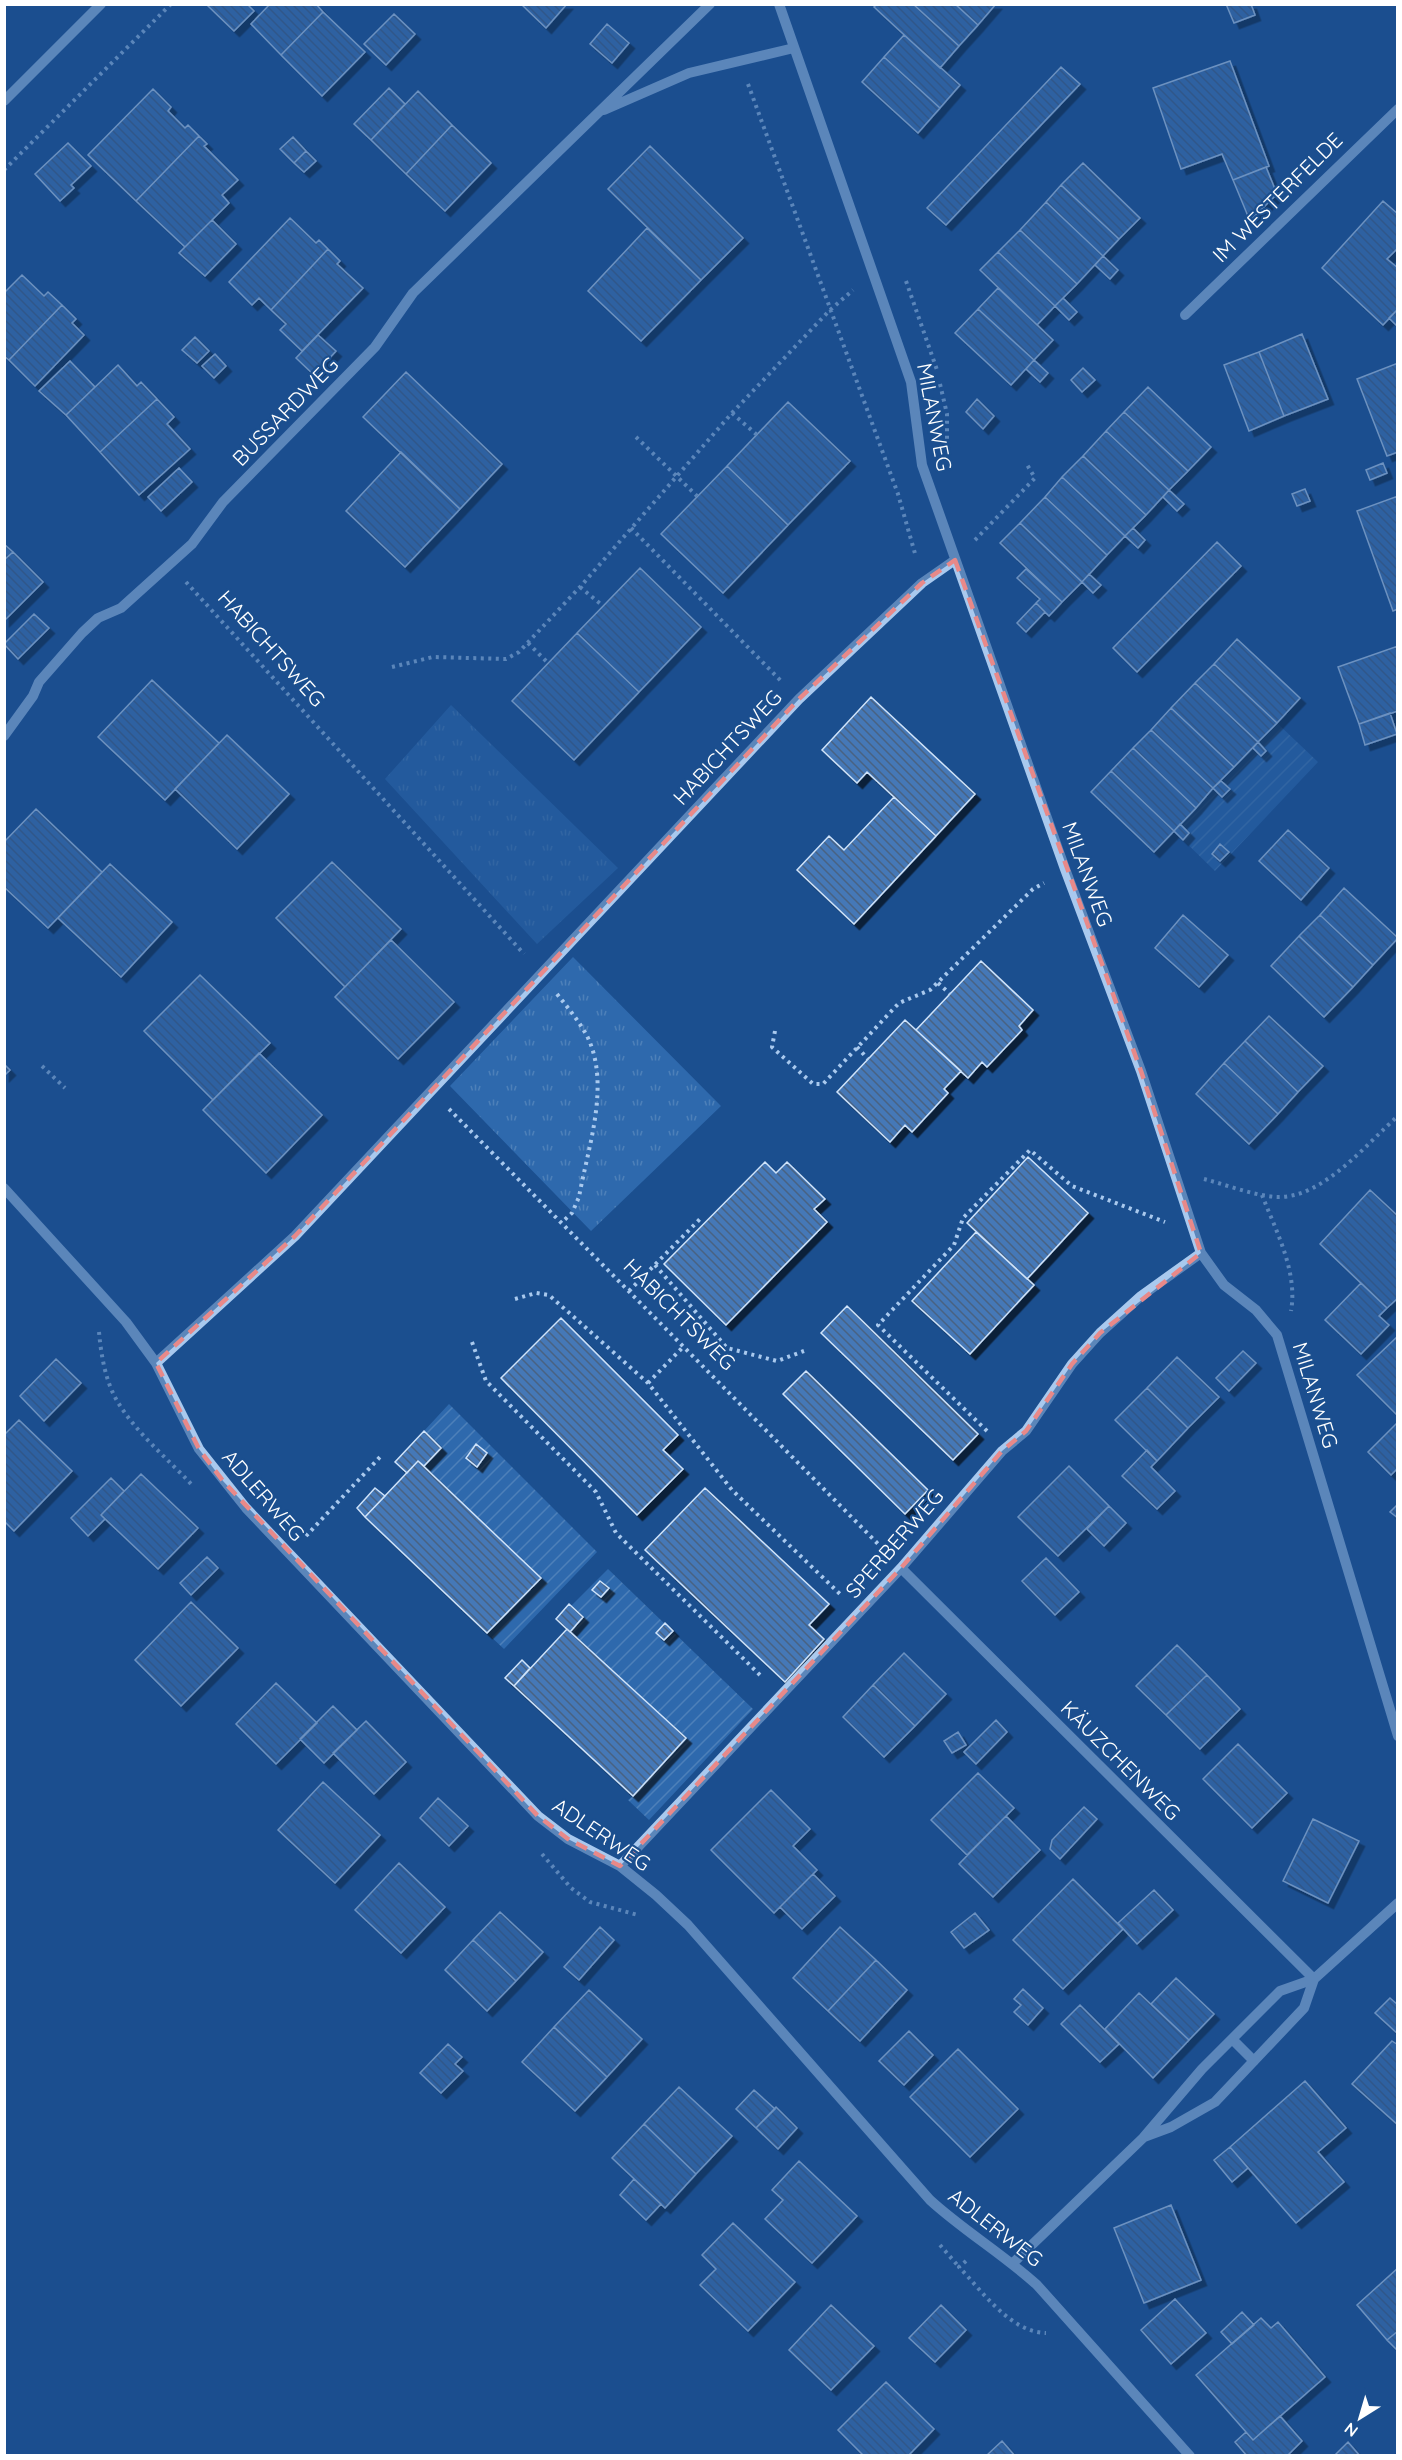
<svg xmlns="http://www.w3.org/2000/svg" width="1402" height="2460" font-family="Quicksand,sans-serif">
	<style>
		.grass { fill: url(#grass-tufts) }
		.garden { fill: url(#garden-furrows) }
		.building { fill: url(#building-back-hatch); stroke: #cfe3fa; stroke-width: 1.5; filter: url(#shadow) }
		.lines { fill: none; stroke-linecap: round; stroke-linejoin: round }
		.path { stroke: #a9c9ee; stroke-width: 4; stroke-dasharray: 3 4.5; stroke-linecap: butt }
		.minor { stroke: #a9c9ee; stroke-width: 10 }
		.marked { fill: none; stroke: #e88989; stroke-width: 4.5; stroke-dasharray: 12 8; stroke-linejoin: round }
		.labels { text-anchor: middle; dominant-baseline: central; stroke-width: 4.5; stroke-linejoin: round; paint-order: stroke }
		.street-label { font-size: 21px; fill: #fff; stroke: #1b4f8f }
	</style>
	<defs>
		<pattern id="grass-tufts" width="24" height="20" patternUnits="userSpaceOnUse" patternTransform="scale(1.5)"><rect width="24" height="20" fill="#2e69ad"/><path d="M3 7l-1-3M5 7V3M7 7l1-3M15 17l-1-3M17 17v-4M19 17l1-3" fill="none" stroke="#4d80b9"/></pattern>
		<pattern id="garden-furrows" width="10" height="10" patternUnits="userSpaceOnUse" patternTransform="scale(1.5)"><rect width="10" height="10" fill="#2e69ad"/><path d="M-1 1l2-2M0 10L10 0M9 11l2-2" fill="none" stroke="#4d80b9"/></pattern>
		<pattern id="building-back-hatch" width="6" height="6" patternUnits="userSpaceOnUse" patternTransform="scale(1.5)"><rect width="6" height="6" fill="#4478b7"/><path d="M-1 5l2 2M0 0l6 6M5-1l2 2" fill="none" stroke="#486282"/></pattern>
		<filter id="shadow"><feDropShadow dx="5.5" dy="5.5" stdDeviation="0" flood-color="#0009"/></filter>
	</defs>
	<rect width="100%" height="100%" fill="#1b4f8f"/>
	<path class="grass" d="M451,705L618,868L537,944L385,779Z
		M573,957L721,1106L591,1231L450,1086Z"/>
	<path class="garden" d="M1277,723L1318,762L1215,871L1174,831Z
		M449,1404L597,1552L504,1649L487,1633L540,1578L424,1466L441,1448L424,1431Z
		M608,1569L753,1709L649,1820L628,1800L633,1796L570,1632L583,1618L571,1606Z"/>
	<path class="building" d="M210,4H247L254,11L234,31L208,6Z
		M270,4H316L323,12L281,55L251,24Z
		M521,4H567L546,28Z
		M877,4H913L959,46L940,68L874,7Z
		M913,4H955L978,25L959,46Z
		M955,4H996L978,25Z
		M1226,4H1251L1255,15L1234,23Z
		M323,12L365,52L322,96L281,55Z
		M394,14L415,34L386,65L364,44Z
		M607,24L629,43L612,63L590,44Z
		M904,35L960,85L940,108L884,57Z
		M884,57L940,108L918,133L862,82Z
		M1230,61L1269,166L1233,180L1222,154L1181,169L1153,88Z
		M1061,67L1080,84L946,225L927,208Z
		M389,88L405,104L371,140L354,124Z
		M153,89L171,107L168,111L185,128L188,125L199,136L136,201L88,155Z
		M418,91L452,125L406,174L371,140Z
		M452,125L491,163L445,211L406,174Z
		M199,136L207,144L204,146L238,180L222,195L229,203L185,247L136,201Z
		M293,137L306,151L294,163L280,149Z
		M68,143L91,166L71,185L74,188L60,201L35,174Z
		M650,146L743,238L701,280L608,189Z
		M306,151L316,161L304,172L294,163Z
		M1083,163L1140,218L1119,239L1061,185Z
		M1266,167L1277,194L1250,221L1233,180Z
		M1061,185L1119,239L1103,256L1046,202Z
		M1383,201L1398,214V248L1387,259L1398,268V309L1383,325L1322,268Z
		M1046,202L1103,256L1077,284L1020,230Z
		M290,218L316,243L319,240L328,249L271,310L259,298L252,305L229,282Z
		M212,220L236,244L205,276L179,253Z
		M647,228L701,280L641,341L588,291Z
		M1020,230L1077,284L1055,306L998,252Z
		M328,249L340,261L337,264L363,288L302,351L280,330L286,324L271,310Z
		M998,252L1055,306L1037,325L980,270Z
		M1103,256L1118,270L1110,279L1095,265Z
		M22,275L44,296L48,292L62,305L9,360L4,356V293Z
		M998,288L1053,340L1034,360L978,309Z
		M1063,298L1077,312L1069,320L1055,306Z
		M62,305L76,319L72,323L84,335L35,386L9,360Z
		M978,309L1034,360L1011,385L955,333Z
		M1398,309V327L1389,318Z
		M1302,334L1328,399L1284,416L1259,352Z
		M318,335L336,351L314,375L296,358Z
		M195,337L209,351L197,363L182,350Z
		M1259,352L1284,416L1249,431L1224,365Z
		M215,354L226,366L214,378L202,366Z
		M1034,360L1048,373L1040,382L1026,369Z
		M70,361L95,387L66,415L39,391Z
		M1398,363V452L1387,456L1357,379Z
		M118,365L137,386L141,382L157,399L100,452L66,415Z
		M1083,368L1095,380L1082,392L1071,380Z
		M406,372L502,464L460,509L363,417Z
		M1148,387L1211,447L1188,471L1124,412Z
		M157,399L174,417L167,424L190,449L139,495L100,452Z
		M977,399L994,416L983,429L966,412Z
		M788,402L850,461L788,525L727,466Z
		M1124,412L1188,471L1169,490L1106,431Z
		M1106,431L1169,490L1146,515L1083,456Z
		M401,452L460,509L405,567L346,511Z
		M1083,456L1146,515L1125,536L1062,477Z
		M1383,463L1387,473L1370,480L1366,470Z
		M727,466L788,525L723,593L661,534Z
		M179,468L192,482L161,511L148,497Z
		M1062,477L1125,536L1107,555L1045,497Z
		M1305,489L1310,501L1297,506L1292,494Z
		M1169,490L1184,504L1177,511L1163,497Z
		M1398,496V609L1393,611L1357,511Z
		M1045,497L1107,555L1082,582L1020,523Z
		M1020,523L1082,582L1062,602L1000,543Z
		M1133,528L1145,540L1138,548L1125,536Z
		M1217,542L1241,566L1137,672L1113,648Z
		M4,544L13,552L4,560Z
		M13,552L43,582L4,621V560Z
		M640,568L701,627L639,692L577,633Z
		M1026,569L1062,602L1049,616L1036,603L1040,599L1017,578Z
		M1089,574L1101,585L1093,593L1082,582Z
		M1036,603L1045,612L1026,632L1017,623Z
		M34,614L49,628L18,659L4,644Z
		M577,633L639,692L574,760L512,701Z
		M1237,639L1300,698L1277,723L1214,664Z
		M1398,646V711L1359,724L1338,667Z
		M1214,664L1277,723L1258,742L1195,683Z
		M152,680L219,743L165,800L98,737Z
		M1195,683L1258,742L1234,767L1171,708Z
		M871,697L975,794L936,836L867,772L857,783L822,750Z
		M1171,708L1234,767L1213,788L1151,730Z
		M1390,713L1397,734L1365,745L1359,724Z
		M1151,730L1213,788L1196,808L1133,748Z
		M227,735L289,794L237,849L175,789Z
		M1258,742L1266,751L1261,756L1253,748Z
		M1133,748L1196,808L1174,831L1111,771Z
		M1111,771L1174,831L1154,852L1091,792Z
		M1221,781L1230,789L1222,797L1213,788Z
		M894,797L936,836L854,924L797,870L829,836L844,850Z
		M36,809L102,872L48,928L4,887V842Z
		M1180,824L1189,833L1183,840L1174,831Z
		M1288,830L1329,868L1301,900L1259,861Z
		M1220,844L1229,852L1220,861L1212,854Z
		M332,862L401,929L345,987L276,918Z
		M110,864L172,922L121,977L58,918Z
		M1344,888L1398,938L1373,965L1320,915Z
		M1183,915L1228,955L1199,987L1155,948Z
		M1320,915L1373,965L1353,987L1299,936Z
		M1299,936L1353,987L1324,1017L1271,966Z
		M391,940L454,1002L398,1059L335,997Z
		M981,961L1033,1010L1019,1026L1022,1030L987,1067L982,1062L968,1078L916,1030Z
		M200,975L270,1043L213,1100L144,1031Z
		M1269,1016L1323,1066L1298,1092L1245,1041Z
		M905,1020L961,1071L944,1089L948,1093L912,1132L905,1125L890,1142L837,1092Z
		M1245,1041L1298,1092L1278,1114L1224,1063Z
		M259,1053L322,1115L266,1173L203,1110Z
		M1224,1063L1278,1114L1249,1144L1196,1094Z
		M4,1064L10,1070L4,1076Z
		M1028,1157L1088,1213L1027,1279L967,1223Z
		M765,1162L776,1173L787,1162L825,1199L814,1209L827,1222L726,1325L664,1264Z
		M1370,1190L1398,1216V1298L1387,1308L1320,1244Z
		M976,1232L1034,1285L970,1354L912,1301Z
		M1361,1283L1387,1308L1379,1316L1389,1325L1361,1354L1325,1320Z
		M847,1306L978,1434L953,1460L821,1333Z
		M561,1318L678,1435L663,1450L683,1469L637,1515L501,1378Z
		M1398,1336V1416L1357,1375Z
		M1243,1351L1256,1363L1229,1391L1216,1378Z
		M1177,1357L1219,1397L1188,1428L1147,1388Z
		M56,1359L81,1383L44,1421L20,1396Z
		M806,1371L928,1490L905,1514L783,1394Z
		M1147,1388L1188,1428L1157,1461L1115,1420Z
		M19,1420L72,1471L14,1531L4,1521V1435Z
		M1398,1422V1468L1391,1475L1368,1452Z
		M424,1431L441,1448L424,1466L418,1461L407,1473L395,1462Z
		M476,1444L487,1453L477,1467L466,1458Z
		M1147,1450L1157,1461L1151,1467L1175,1491L1157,1509L1122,1476Z
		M418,1461L541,1578L487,1633L365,1517Z
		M1069,1466L1109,1506L1058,1556L1018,1517Z
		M141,1474L198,1528L158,1569L101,1515Z
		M111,1478L124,1491L101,1515L105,1519L88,1536L71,1518Z
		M375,1488L385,1496L365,1517L357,1508Z
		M705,1488L829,1604L809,1625L824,1639L785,1682L645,1550Z
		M1398,1504V1518L1390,1512Z
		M1109,1506L1126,1523L1104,1546L1087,1529Z
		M207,1557L218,1568L191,1595L180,1583Z
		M1046,1558L1079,1592L1055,1615L1022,1581Z
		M600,1581L609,1588L601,1597L592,1590Z
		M191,1602L238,1648L181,1706L135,1660Z
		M569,1604L583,1617L570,1632L556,1619Z
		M665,1623L673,1631L664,1640L656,1633Z
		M567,1629L686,1738L633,1796L514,1686Z
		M1177,1645L1207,1675L1166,1715L1136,1686Z
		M904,1653L946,1694L915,1726L873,1685Z
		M522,1660L530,1668L514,1686L505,1678Z
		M1207,1675L1240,1709L1200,1749L1166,1715Z
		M276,1683L317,1723L276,1764L236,1724Z
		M873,1685L915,1726L884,1757L843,1717Z
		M333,1706L357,1730L324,1763L300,1739Z
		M996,1720L1007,1732L976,1764L964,1752Z
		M366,1721L406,1762L374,1794L333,1753Z
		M958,1732L966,1745L952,1753L944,1741Z
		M1238,1744L1287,1793L1252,1828L1203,1779Z
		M978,1773L1014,1808L967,1855L931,1820Z
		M323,1782L380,1835L335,1883L278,1830Z
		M771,1790L810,1829L793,1846L817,1870L774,1913L711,1850Z
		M438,1798L468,1826L449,1846L420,1818Z
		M1084,1807L1097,1819L1060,1859L1050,1849L1052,1840Z
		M1006,1816L1040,1850L993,1897L959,1864Z
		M1313,1819L1359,1841L1328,1903L1283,1881Z
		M399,1863L445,1907L401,1953L355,1910Z
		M813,1874L835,1896L802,1929L780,1907Z
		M1073,1879L1123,1929L1063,1989L1013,1940Z
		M1154,1890L1173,1910L1137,1944L1118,1923Z
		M500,1912L543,1952L516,1981L473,1940Z
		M975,1913L989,1930L964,1948L951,1932Z
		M600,1927L614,1940L579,1980L564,1967Z
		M840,1927L876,1960L828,2011L793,1978Z
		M473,1940L516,1981L487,2011L445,1970Z
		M876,1960L907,1990L860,2041L828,2011Z
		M1176,1978L1214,2014L1189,2040L1151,2004Z
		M1023,1989L1043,2008L1028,2025L1014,2012L1021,2005L1014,1999Z
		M589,1990L642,2039L607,2077L554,2027Z
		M1139,1993L1189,2040L1153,2078L1105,2029Z
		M1390,1998L1398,2005V2034L1375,2013Z
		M1080,2005L1119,2044L1100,2062L1061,2024Z
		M554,2027L607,2077L575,2111L522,2062Z
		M909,2031L933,2055L904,2085L879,2061Z
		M1392,2041L1398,2045V2125L1352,2084Z
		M448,2044L462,2057L455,2064L463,2071L441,2093L420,2073Z
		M958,2049L1018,2109L970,2157L910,2097Z
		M1305,2081L1346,2128L1318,2152L1344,2182L1296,2223L1230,2147Z
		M679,2087L732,2136L696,2174L644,2124Z
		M754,2090L775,2109L756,2128L736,2109Z
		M776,2107L797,2128L778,2149L756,2128Z
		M644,2124L696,2174L665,2208L612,2158Z
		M1230,2147L1248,2168L1232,2182L1214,2160Z
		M799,2161L857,2216L812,2263L765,2219L783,2200L772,2190Z
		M634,2179L661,2204L646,2220L620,2195Z
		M1171,2205L1201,2280L1144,2303L1114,2228Z
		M733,2223L795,2282L748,2331L700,2285L716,2269L702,2255Z
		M1398,2268V2331L1387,2340L1357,2305Z
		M1175,2299L1206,2333L1171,2364L1141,2330Z
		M831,2305L874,2346L831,2390L789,2350Z
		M941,2305L966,2330L935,2362L909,2338Z
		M1242,2312L1254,2325L1232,2344L1221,2332Z
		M1261,2318L1271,2328L1278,2322L1325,2377L1253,2440L1196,2375Z
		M1398,2331V2351L1387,2340Z
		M886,2382L934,2429L908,2456H864L838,2430Z
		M1280,2416L1302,2441L1287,2456H1247L1235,2442L1246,2432L1253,2440Z
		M1002,2441L1015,2456H986Z
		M1348,2442L1360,2456H1334Z"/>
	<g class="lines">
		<path class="path" d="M748,84L898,494L916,557
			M4,170L171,4
			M906,281L937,370
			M940,384L947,414V441
			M732,413L757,435
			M636,437L697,496
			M631,528L782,682
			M975,540L1035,478L1026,463
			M186,582L524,954
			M580,587L603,606
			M528,643L548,663
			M392,667L433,657L506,659L519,652L580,587L732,413L829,311L853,290
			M938,983L950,994
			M557,994C568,1008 579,1021 587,1036C611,1084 588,1147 579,1197L572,1213L562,1222
			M775,1031L772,1047L813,1084H823L899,1003L930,990L1033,889L1044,883
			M857,1047L868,1059
			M42,1066L65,1088
			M449,1109L884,1550
			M1204,1179C1227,1185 1252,1195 1276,1197C1323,1199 1366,1144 1398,1116
			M1262,1195C1276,1231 1298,1272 1291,1311
			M655,1265L727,1348L777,1361L804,1351
			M629,1291L700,1219
			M515,1299L536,1293L549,1295L648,1383L732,1490L841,1595
			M99,1332C101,1354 105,1379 116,1399C134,1431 167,1458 192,1485
			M472,1342L486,1381L596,1492L616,1533L763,1678
			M648,1383L684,1346
			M987,1431L878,1325L954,1245L963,1218L1030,1150L1072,1186L1165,1222
			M306,1536L380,1457
			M542,1854L571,1888L590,1902L638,1915
			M940,2245L959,2267
			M966,2261L959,2267C982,2291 1010,2332 1046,2333"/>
		<path class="minor" d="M779,4L911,382L922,465L1065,869L1141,1071L1201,1253L1224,1285L1256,1310L1277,1335L1398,1736
			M4,101L101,4
			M604,110L689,73L794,48
			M1185,315L1398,109
			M4,736L33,696L39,682L82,633L98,618L121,608L192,544L223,502L375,347L413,293L710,4
			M4,1188L126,1322L156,1363L199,1449L246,1508L538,1816L568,1839L620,1866L656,1895L688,1925L930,2200C964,2231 1003,2254 1037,2285L1190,2456
			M156,1363L295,1236L799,699L922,583L955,560
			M901,1568L1314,1979
			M620,1866L901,1568L1002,1451L1026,1431L1072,1364L1100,1333L1141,1296L1201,1253
			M1232,2039L1254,2061
			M1144,2137L1171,2127L1215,2102L1304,2008L1314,1979
			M1013,2263L1143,2138L1202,2069L1280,1991L1314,1979L1398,1903"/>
	</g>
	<path d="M0 0H1402V2460H0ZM955,560L1141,1071L1201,1253L1100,1333L1072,1364L1026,1431L1002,1451L901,1568L620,1866L568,1839L538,1816L223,1481L199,1449L156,1363L295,1236L799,699L922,583Z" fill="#1b4f8f" fill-opacity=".55" fill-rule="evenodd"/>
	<path class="marked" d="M955,560L1141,1071L1201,1253L1100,1333L1072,1364L1026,1431L1002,1451L901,1568L620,1866L568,1839L538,1816L223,1481L199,1449L156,1363L295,1236L799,699L922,583Z"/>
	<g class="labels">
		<g class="street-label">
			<text transform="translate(1277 197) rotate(-45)">IM WESTERFELDE</text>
			<text transform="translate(285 411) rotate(-46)">BUSSARDWEG</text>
			<text transform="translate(935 417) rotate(79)">MILANWEG</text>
			<text transform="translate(272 648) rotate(48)">HABICHTSWEG</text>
			<text transform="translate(727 747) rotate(-47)">HABICHTSWEG</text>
			<text transform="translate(1088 874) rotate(70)">MILANWEG</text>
			<text transform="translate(680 1314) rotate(45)">HABICHTSWEG</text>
			<text transform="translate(1316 1395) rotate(73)">MILANWEG</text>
			<text transform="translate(264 1495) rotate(49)">ADLERWEG</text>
			<text transform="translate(894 1543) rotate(-49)">SPERBERWEG</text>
			<text transform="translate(1121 1760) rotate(45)">KÄUZCHENWEG</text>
			<text transform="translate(602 1834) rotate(34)">ADLERWEG</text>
			<text transform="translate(996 2227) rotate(38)">ADLERWEG</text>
		</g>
	</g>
	<rect width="1402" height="2460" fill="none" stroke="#ffffff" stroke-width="12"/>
	<g transform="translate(1360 2418) rotate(217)" stroke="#1b4f8f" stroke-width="4.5" paint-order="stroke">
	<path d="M0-4.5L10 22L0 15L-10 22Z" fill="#ffffff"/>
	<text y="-9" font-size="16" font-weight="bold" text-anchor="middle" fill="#ffffff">N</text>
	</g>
</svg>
